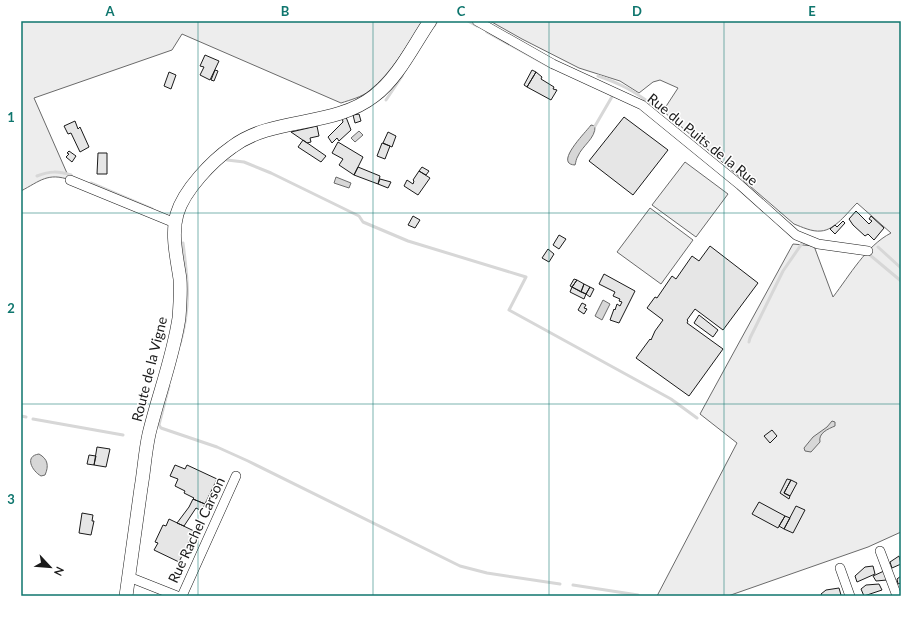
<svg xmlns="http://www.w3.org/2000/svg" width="922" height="617" font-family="Lato,sans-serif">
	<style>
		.green { fill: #ededed; stroke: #6a6a6a }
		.water { fill: #d7d7d7; stroke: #6a6a6a }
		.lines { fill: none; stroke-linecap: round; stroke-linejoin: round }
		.stream { stroke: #d7d7d7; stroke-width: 3 }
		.building { fill: #e6e6e6; stroke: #1a1a1a }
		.street-casing { stroke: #1a1a1a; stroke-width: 10 }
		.secondary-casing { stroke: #1a1a1a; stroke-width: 14 }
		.street { stroke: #fff; stroke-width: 9 }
		.secondary { stroke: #fff; stroke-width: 13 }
		.grid { fill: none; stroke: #0f766e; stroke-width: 1; stroke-opacity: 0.55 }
		.labels { text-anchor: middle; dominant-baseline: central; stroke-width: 3; stroke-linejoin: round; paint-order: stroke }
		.street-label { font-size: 14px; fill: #1a1a1a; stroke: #fff }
		.neatline { fill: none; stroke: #0f766e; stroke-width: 1.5 }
		.grid-label { font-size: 13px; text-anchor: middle; font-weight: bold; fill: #0f766e }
	</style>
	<rect width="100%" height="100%" fill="#fff"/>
	<path class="green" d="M21,21H423C407,45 392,73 369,91C362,97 350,100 341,103L182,34L172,50L34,98L70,180C48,172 40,181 21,191Z
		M490,21H901V532L868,547L728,596H657L737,443L700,414L793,244L814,246L833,297C850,275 866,246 891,233L857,203C847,213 835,230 821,231C812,232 802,227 794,224L663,111L678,88L660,80L653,82L639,93L620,81L579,68L522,39Z
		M685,162L728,194L696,237L652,205Z
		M650,208L693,240L661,284L617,252Z"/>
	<path class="water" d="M591,125L595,126C596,138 582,146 578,156C576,159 576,162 575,165C553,164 587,131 591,125Z
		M359,131L363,135L355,142L351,138Z
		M336,177L351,183L349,188L334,183Z
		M603,300L610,304L602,320L595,316Z
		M832,421L835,422V426C828,429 818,433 820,442L811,452L805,451L804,448L813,437L827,427Z
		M39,454C48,459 49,466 45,475L41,476C32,471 24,456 39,454Z"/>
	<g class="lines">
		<path class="stream" d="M468,21L477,26
			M434,26L437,21
			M487,32L552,68
			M598,76C619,83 632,90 650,103
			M386,100L402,76
			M595,126L613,95
			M227,160L244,162L271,173L359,216L363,222L408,241L526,277L509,310L671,399L697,418
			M37,176C50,171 58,171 71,175
			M91,183L152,209
			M878,247L901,268
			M870,255L901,281
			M749,342L750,338L783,271L803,242H805
			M180,344C191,306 188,281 183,243
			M169,386L159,425L161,428L217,447L248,461L460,566L487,573L560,584
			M21,416L26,417
			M33,419L123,435
			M573,585L638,595"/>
	</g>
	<path class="building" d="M205,55L219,61L210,80L200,75L204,67L200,66Z
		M215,70L218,71L214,81L211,80Z
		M532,70L536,72L527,87L524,85Z
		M169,72L176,75L171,89L164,86Z
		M536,72L542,77L541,79L554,87L553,89L557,90L551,100L527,87Z
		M359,114L361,121L355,123L353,115Z
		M346,117L351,130L339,141L337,138L332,143L328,137L343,122L342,118Z
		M624,117L668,150L633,195L589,161Z
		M75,121L78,129L80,127L89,147L80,152L71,133L68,134L64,126Z
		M317,126L319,136L310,138L311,142L307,143L291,132Z
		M388,132L396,136L392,147L383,143Z
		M303,140L326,156L321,162L298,147Z
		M338,142L363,157L354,175L339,165L343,159L332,153Z
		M382,143L390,146L385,159L377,156Z
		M69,151L76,156L72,162L66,157L69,154L67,153Z
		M98,153H107V174H97Z
		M358,167L380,176L378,184L354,175Z
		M422,167L429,171L426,175L419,171Z
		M419,171L430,178L418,195L404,186L407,180L413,184L414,181L413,180Z
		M380,179L391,182L388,188L378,184Z
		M856,211L869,224L872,221L869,219L871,216L884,228L874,240L868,234L865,236L853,225L849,219Z
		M413,216L420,220L415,228L408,225Z
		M843,221L845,223L835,234L830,229L835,225L837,227Z
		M559,235L566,239L559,249L553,245Z
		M710,246L758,283L723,330L695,309L687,320L688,321L687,323L723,349L689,396L636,358L650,339L651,340L655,331L663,320L647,308L655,297L657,298L672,276L676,279L692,256L699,261Z
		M548,249L554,254L549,262L542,258Z
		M604,274L635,291L619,323L610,320L614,309L615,310L617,304L620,306L622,302L619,301L620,299L613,296L615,292L599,284Z
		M574,279L577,280L572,287L570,286Z
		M577,280L584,284L581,292L572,287Z
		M584,284L590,287L586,294L581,292Z
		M572,287L586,294L584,299L570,292Z
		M590,287L594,289L590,297L586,294Z
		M582,303L586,305L584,308L587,309L584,314L578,310Z
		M699,315L718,330L713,337L694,323Z
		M772,430L777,436L770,443L764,436Z
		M97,447L110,449L106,467L94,465Z
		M89,455L96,456L94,465L87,464Z
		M175,465L185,469L187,465L217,479L205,504L193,499L194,498L184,493L185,491L175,486L178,479L170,476Z
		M787,479L791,480L784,493L790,496L789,499L780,493Z
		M791,480L797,483L790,496L784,493Z
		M193,499L205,504L202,511L196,508L184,526L177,523L189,507Z
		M759,502L785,516L778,528L752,514Z
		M796,506L805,510L793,533L784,529Z
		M82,513L93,515L92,521H94L91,535L79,533Z
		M785,516L790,518L784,529L779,526Z
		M169,519L194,531L179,562L154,550L158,543L155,542L163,525L166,526Z
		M899,556L901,564L892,568L890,562Z
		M873,566L875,574L857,582L855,576L865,567Z
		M884,571L887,580L876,581L873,576Z
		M901,576V583L898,584L897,579Z
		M879,584L882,590L864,596L861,589L866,585Z
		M839,588L841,595L839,596H822L821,594L826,590Z"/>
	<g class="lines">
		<defs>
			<path id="street" d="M477,21L553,64L642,105L740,185L796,235L818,244L868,251
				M70,180L175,223
				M880,551L897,596
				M840,568L850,596
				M129,577L177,596
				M182,596L236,476"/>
			<path id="secondary" d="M126,596C131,560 136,524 141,488C144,471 145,452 149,434C158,396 173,358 179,318C180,305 181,292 180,279C177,258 171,235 177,214C184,190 212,161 232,147C273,116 333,128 374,96C398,78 413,46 430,21"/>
		</defs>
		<use href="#street" class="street-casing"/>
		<use href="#secondary" class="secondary-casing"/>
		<use href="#street" class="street"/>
		<use href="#secondary" class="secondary"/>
	</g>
	<path class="grid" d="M198,21V596M373,21V596M549,21V596M724,21V596M21,213H901M21,404H901"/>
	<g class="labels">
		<g class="street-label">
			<text transform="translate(703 139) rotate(39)">Rue du Puits de la Rue</text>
			<text transform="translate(149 369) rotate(-76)">Route de la Vigne</text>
			<text transform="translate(196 530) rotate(-65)">Rue Rachel Carson</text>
		</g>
	</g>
	<rect width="922" height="617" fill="none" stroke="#ffffff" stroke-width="44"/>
	<g transform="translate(50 567) rotate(116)" stroke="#ffffff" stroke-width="3" paint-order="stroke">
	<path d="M0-3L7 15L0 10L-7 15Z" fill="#1a1a1a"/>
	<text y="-6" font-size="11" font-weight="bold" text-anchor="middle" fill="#1a1a1a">N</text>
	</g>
	<rect x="22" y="22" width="878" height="573" class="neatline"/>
	<g class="grid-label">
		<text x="110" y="16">A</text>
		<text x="285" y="16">B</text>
		<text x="461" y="16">C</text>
		<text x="637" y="16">D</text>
		<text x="812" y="16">E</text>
		<text x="11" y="122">1</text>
		<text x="11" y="313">2</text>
		<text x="11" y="504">3</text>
	</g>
</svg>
